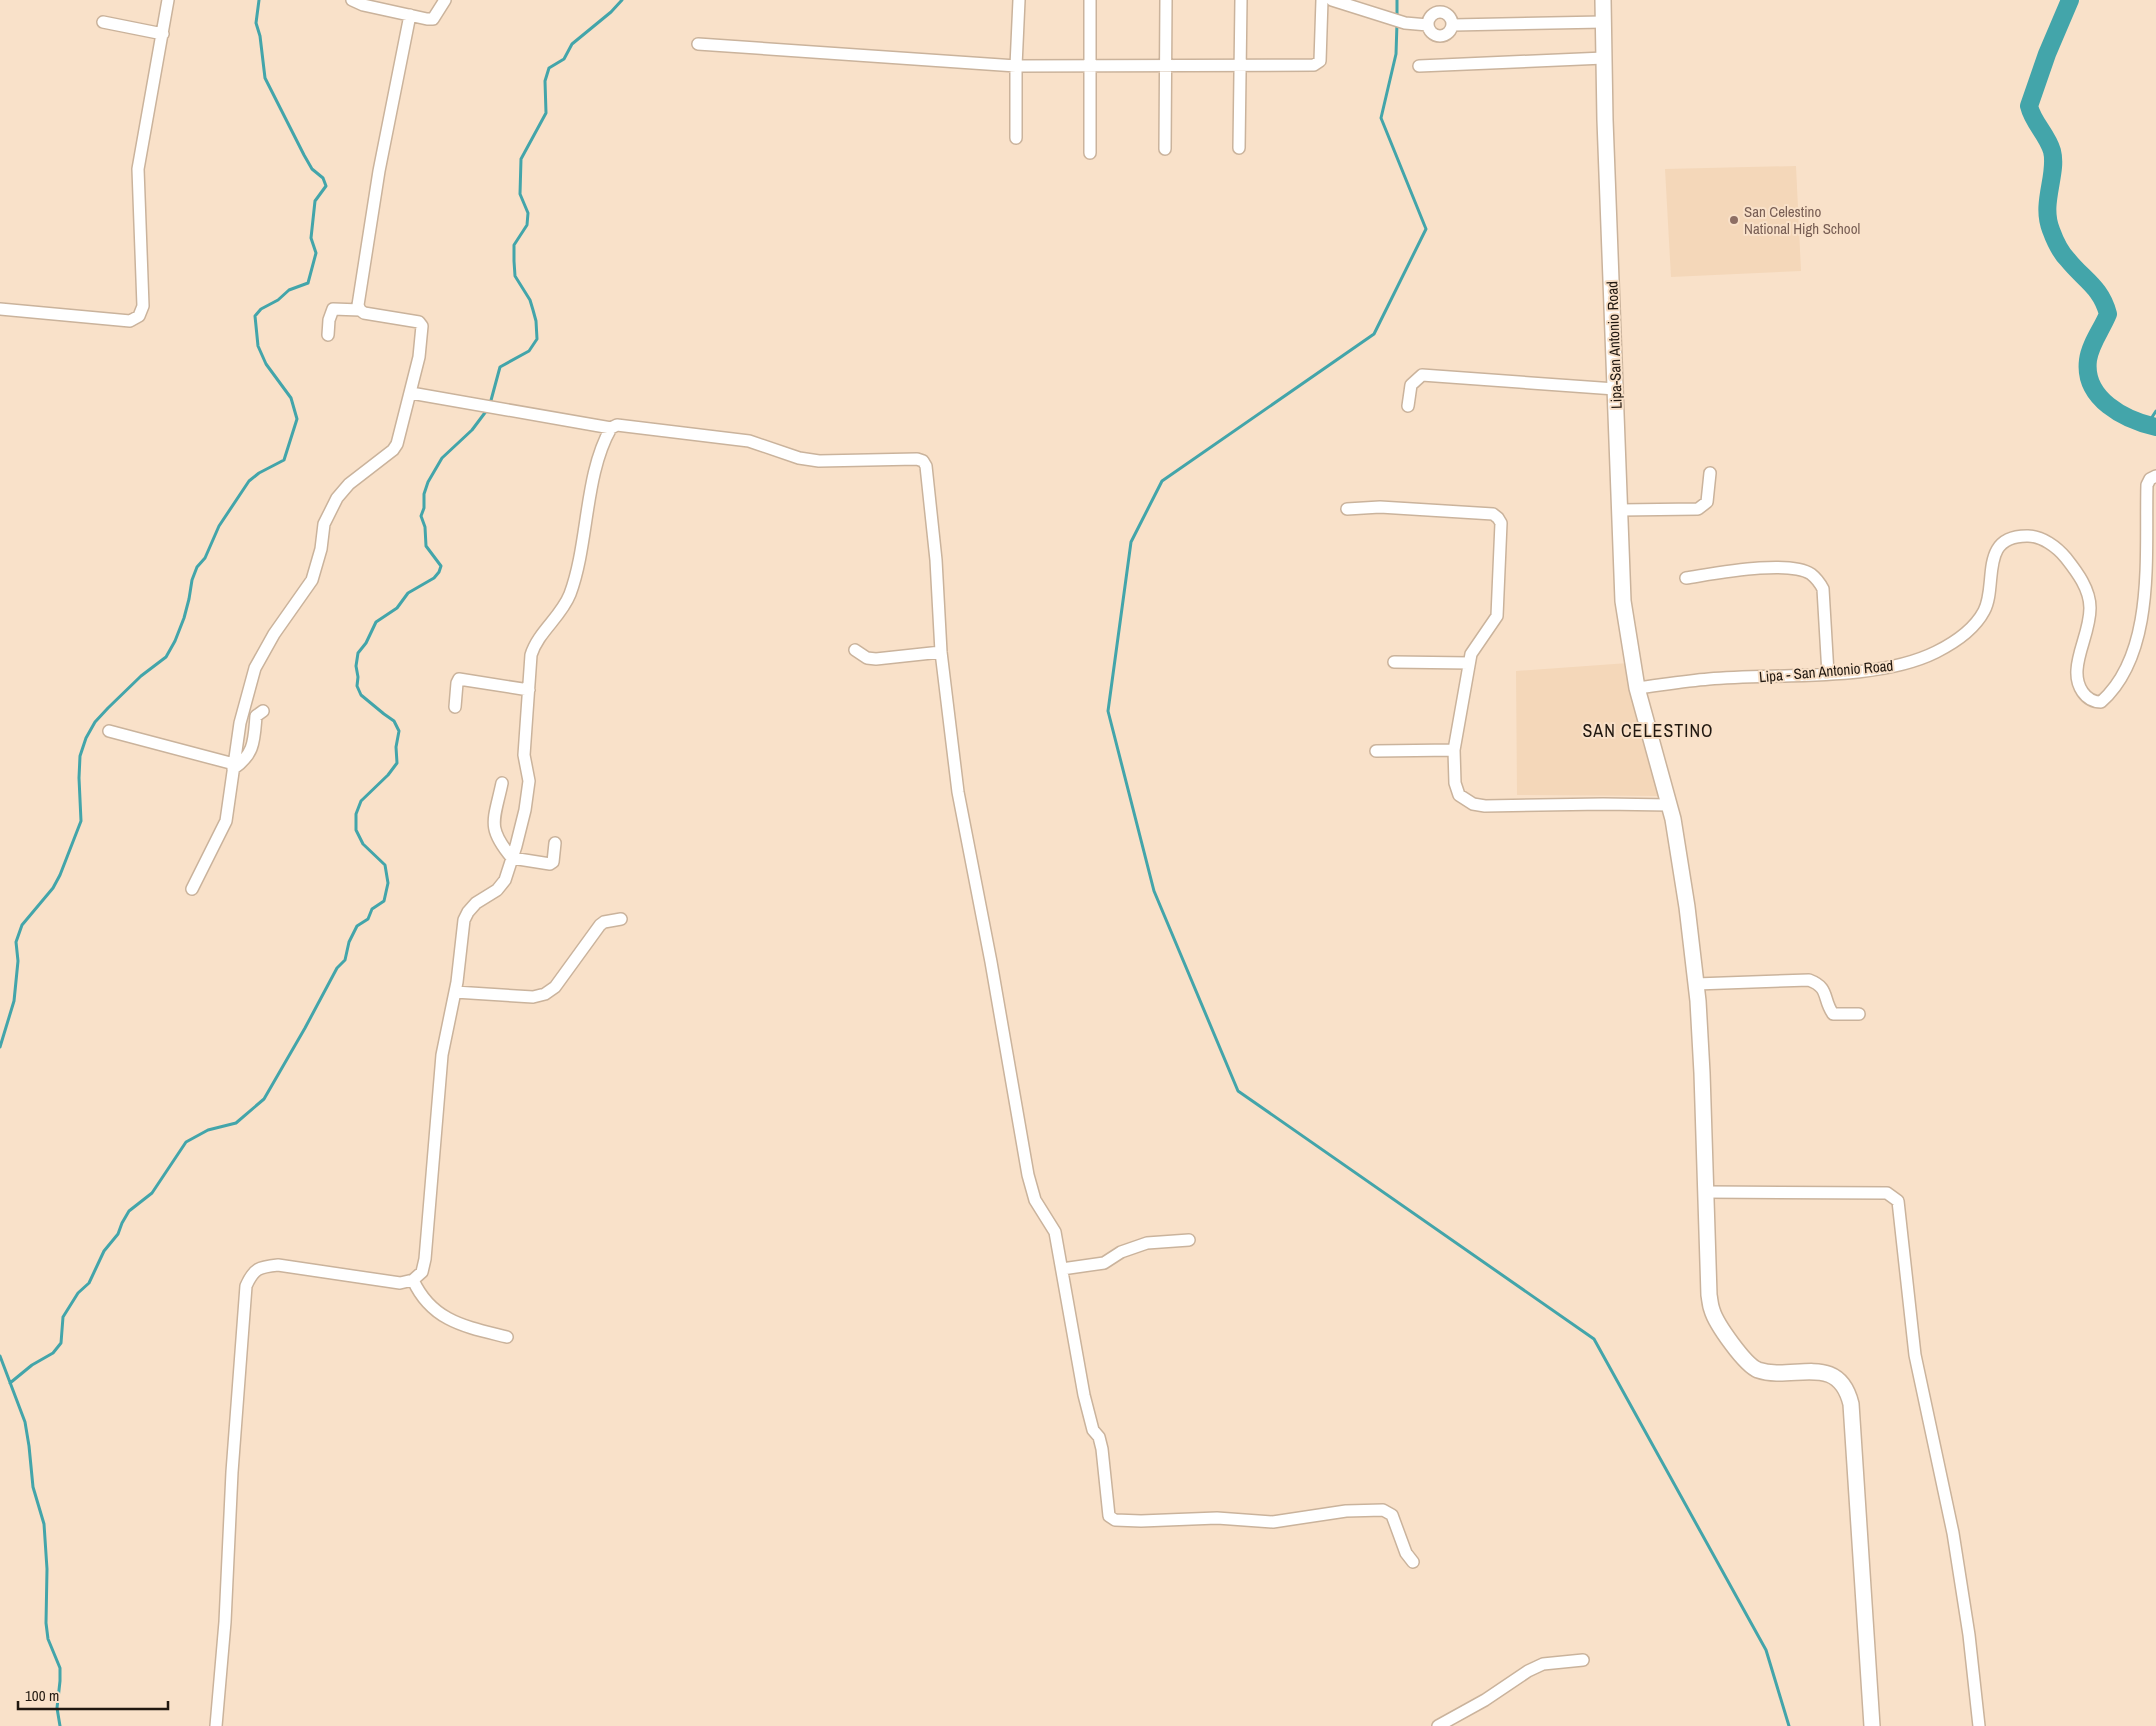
<svg xmlns="http://www.w3.org/2000/svg" width="2156" height="1726" font-family="'Archivo Narrow',sans-serif">
	<style>
		.built { fill: #f4d7b9 }
		.lines { fill: none; stroke-linecap: round; stroke-linejoin: round }
		.stream { stroke: #43a5aa; stroke-width: 3 }
		.river { stroke: #43a5aa; stroke-width: 18 }
		.minor-casing { stroke: #cab39c; stroke-width: 14 }
		.major-casing { stroke: #cab39c; stroke-width: 18 }
		.minor { stroke: #fff; stroke-width: 11 }
		.major { stroke: #fff; stroke-width: 15 }
		.education-dot { fill: #8d6e63; stroke: #f9e1c9; stroke-width: 2 }
		.labels { text-anchor: middle; dominant-baseline: central; stroke-width: 4; stroke-linejoin: round; paint-order: stroke }
		.education-label { font-size: 15px; fill: #785e54; stroke: #f9e1c9; text-anchor: start }
		.street-label { font-size: 15px; fill: #211810; stroke: #f9e1c9 }
		.quarter-label { font-size: 18px; letter-spacing: 1px; fill: #211810; stroke: #f9e1c9 }
	</style>
	<rect width="100%" height="100%" fill="#f9e1c9"/>
	<path class="built" d="M1796,166L1801,271L1671,277L1665,169Z
		M1628,663L1661,796L1517,795L1516,671Z"/>
	<g class="lines">
		<path class="stream" d="M1397,17V0
			M1397,23L1396,54L1381,118L1426,229L1374,334L1162,481L1131,542L1108,711L1154,891L1238,1091L1594,1339L1766,1650L1789,1726
			M490,404L500,367L529,351L537,339L536,321L533,310L530,300L515,276L514,261V245L527,225L528,213L520,194L521,159L546,113L545,81L549,68L564,59L572,44L611,12L622,0
			M2147,425L2156,411
			M0,1047L14,1001L18,961L16,942L22,925L53,888L60,875L81,821L79,778L80,756L86,738L95,722L108,708L141,676L166,657L175,641L184,618L189,599L192,580L197,567L205,558L219,526L249,481L259,473L284,460L297,419L291,398L266,364L258,346L255,316L261,309L278,300L289,290L308,283L316,253L311,238L315,201L326,186L323,178L312,169L304,155L265,78L260,36L256,23L259,0
			M0,1356L25,1422L29,1446L33,1487L44,1524L47,1569L46,1623L48,1639L60,1668V1681L57,1708L60,1726
			M10,1383L32,1365L53,1353L61,1343L63,1317L78,1293L89,1283L104,1251L118,1234L122,1223L129,1211L152,1193L186,1142L208,1130L236,1123L264,1099L305,1028L337,968L345,960L349,942L357,926L368,919L372,909L384,901L388,883L385,865L363,844L356,830V814L361,801L388,775L397,763L396,747L399,731L394,721L384,714L361,695L357,686L358,677L356,666L358,653L366,643L376,622L397,608L408,593L434,578L439,572L441,566L426,546L425,527L421,516L424,508V494L428,482L442,458L472,430L487,410"/>
		<path class="river" d="M2070,0L2047,54L2029,106C2033,123 2047,134 2052,151C2058,174 2040,203 2051,230C2055,241 2060,252 2068,260C2084,280 2101,287 2108,314C2102,329 2090,344 2088,360C2083,399 2125,420 2156,427"/>
		<defs>
			<path id="minor" d="M352,0L363,5L427,19H433L445,0
				M1090,0V153
				M1332,0L1405,23L1428,25
				M1428 24a12 12 0 1 1 24 0a12 12 0 1 1-24 0Z
				M103,22L163,34
				M1453,25L1603,22
				M698,44L1016,66L1314,65L1320,61L1322,0
				M1419,66L1604,58
				M1016,138V66L1019,0
				M1239,148L1241,0
				M1165,149L1166,0
				M0,309L130,321L139,316L143,306L138,169L168,0
				M328,335L329,320L333,309L360,310
				M411,393L611,428L617,425L749,441L799,458L819,461L917,459L923,461L926,466L936,560L941,652L958,792L991,962L1028,1175L1035,1200L1055,1232L1084,1395L1093,1430L1099,1437L1102,1449L1109,1516L1115,1520L1141,1521L1217,1518L1273,1522L1346,1511L1383,1510L1392,1515L1406,1553L1413,1562
				M1408,406L1411,385L1422,375L1615,389
				M1347,509L1380,507L1493,514L1498,518L1501,523L1497,616L1471,654L1454,750L1455,783L1459,795L1473,804L1485,806L1603,804L1670,805
				M1620,510L1698,509L1707,502L1710,473
				M1686,578C1713,574 1788,559 1811,574C1816,578 1820,583 1823,589L1828,674
				M855,650L867,658L876,659L941,652
				M1394,662L1469,663
				M1637,688C1661,685 1685,681 1709,679C1776,673 1876,682 1936,652C1954,643 1974,630 1984,611C1998,585 1978,535 2028,536C2042,536 2057,547 2066,558C2077,572 2090,589 2090,608C2090,630 2078,650 2077,670C2076,686 2085,702 2101,702C2156,653 2145,554 2147,485L2150,479L2156,476
				M455,707L457,683L459,679L529,690
				M109,731L234,764
				M1376,751L1454,750
				M233,769C255,754 254,740 256,716L263,711
				M502,783C494,821 486,827 512,858L550,864L553,862L555,843
				M192,889L226,821L240,723L255,668L274,634L312,580L321,549L324,524L337,498L349,484L393,450L397,444L419,357L422,326L419,322L364,313L360,310L358,305L379,171L410,15
				M1696,984L1809,980C1830,988 1822,998 1833,1014H1859
				M455,992L533,997L545,994L555,987L600,925L604,922L621,919
				M1706,1192L1887,1193L1898,1201L1915,1355L1953,1533L1969,1635L1979,1726
				M1062,1269L1104,1263L1121,1252L1147,1243L1189,1240
				M413,1280C432,1322 467,1327 507,1337
				M216,1726L225,1622L232,1472L246,1286C254,1268 259,1267 278,1265L400,1283L413,1280L422,1272L425,1259L442,1055L457,982L464,920L468,912L476,903L497,890L505,880L516,846L525,810L529,781L524,755L531,655C538,632 561,617 570,594C589,543 584,475 611,428
				M1438,1726L1485,1700L1528,1671L1543,1664L1583,1660"/>
			<path id="major" d="M1603,0L1605,120L1623,601L1637,688L1673,819L1687,907L1698,1001L1702,1073L1709,1295C1710,1300 1710,1305 1712,1310C1716,1324 1745,1365 1758,1370C1793,1382 1838,1351 1851,1404L1872,1726"/>
		</defs>
		<use href="#minor" class="minor-casing"/>
		<use href="#major" class="major-casing"/>
		<use href="#minor" class="minor"/>
		<use href="#major" class="major"/>
	</g>
	<circle class="education-dot" cx="1734" cy="220" r="5"/>
	<g class="labels">
		<g class="education-label">
			<text x="1744" y="211">San Celestino<tspan x="1744" dy="17">National High School</tspan></text>
		</g>
		<g class="street-label">
			<text transform="translate(1614 345) rotate(-92)">Lipa-San Antonio Road</text>
			<text transform="translate(1826 671) rotate(-5)">Lipa - San Antonio Road</text>
		</g>
		<g class="quarter-label">
			<text x="1648" y="730">SAN CELESTINO</text>
		</g>
	</g>
	<path d="M18 1701v8h150v-8" fill="none" stroke="#211810" stroke-width="2.5"/>
	<text x="25" y="1701" font-size="15" fill="#211810" stroke="#f9e1c9" stroke-width="4" paint-order="stroke">100 m</text>
</svg>
